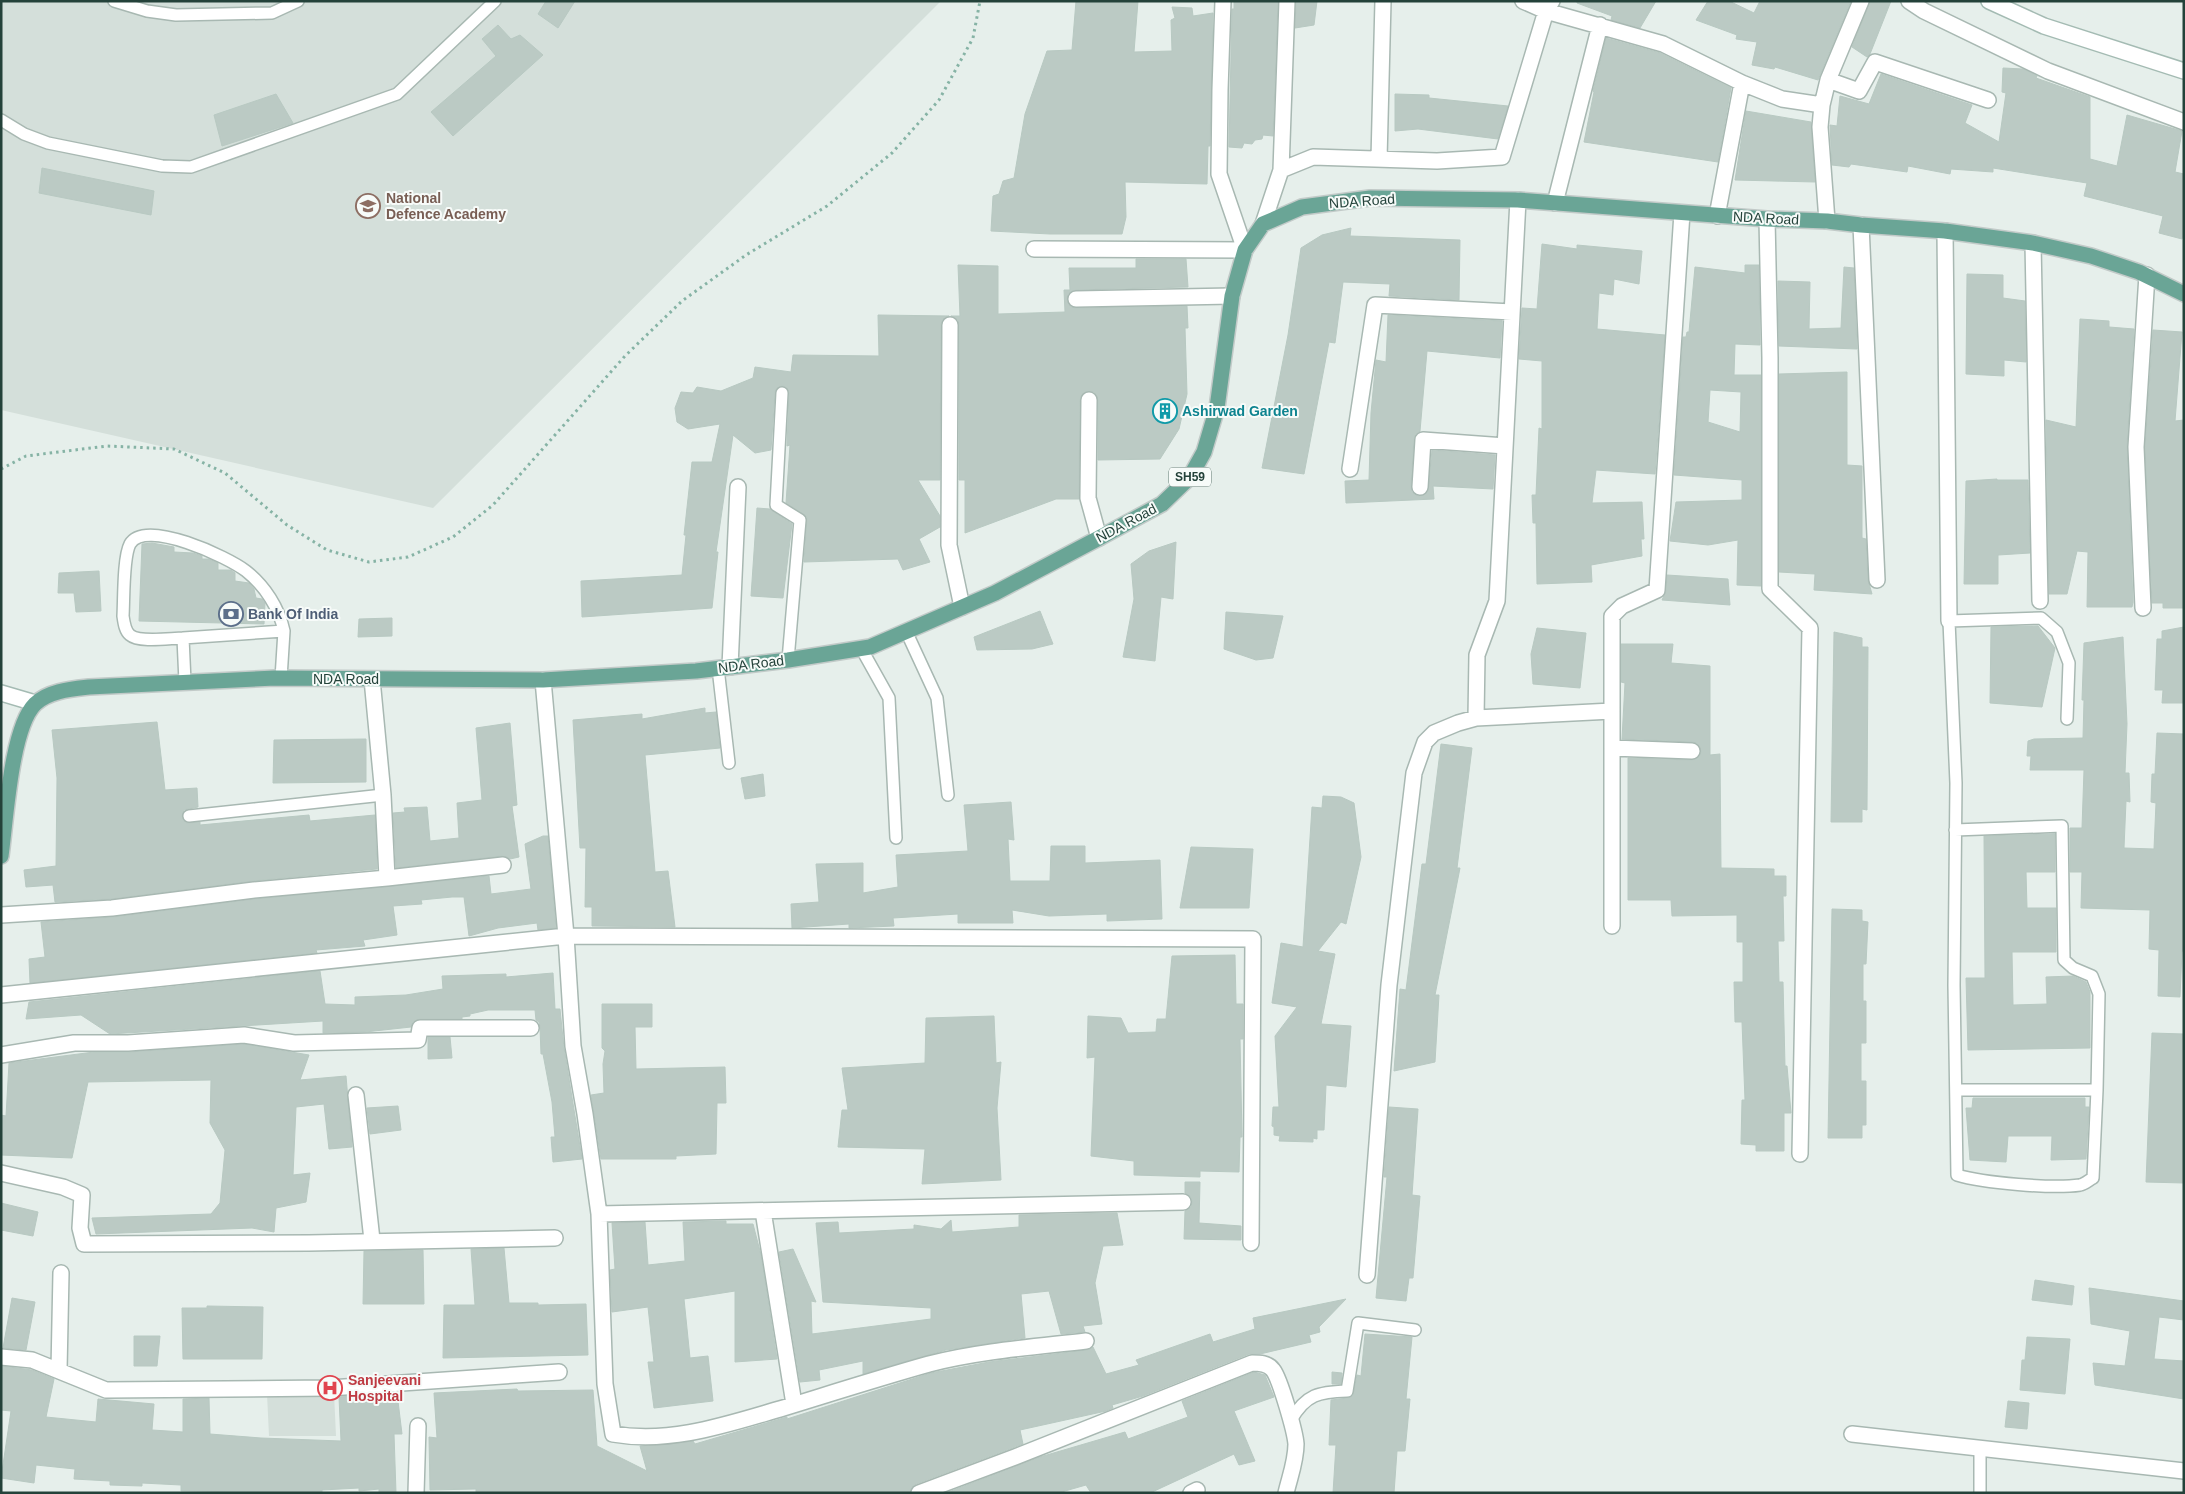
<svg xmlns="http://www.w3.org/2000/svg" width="2185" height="1494" font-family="Helvetica,sans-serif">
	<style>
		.built { fill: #d4dfda }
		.building { fill: #bbcac4; stroke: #b8c9c2; fill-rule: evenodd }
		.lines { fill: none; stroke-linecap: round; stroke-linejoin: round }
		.lane-casing { stroke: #a8b8b2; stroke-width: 14 }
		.street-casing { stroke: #a8b8b2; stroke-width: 18 }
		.secondary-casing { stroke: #a4bbb3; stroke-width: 18 }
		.primary-casing { stroke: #c2cac8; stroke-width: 18 }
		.path { stroke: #86b3a5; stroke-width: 3; stroke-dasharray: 2.5 4; stroke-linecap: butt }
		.lane { stroke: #fff; stroke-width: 11 }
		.street { stroke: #fff; stroke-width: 15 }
		.secondary { stroke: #fff; stroke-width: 15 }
		.primary { stroke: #6aa596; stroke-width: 15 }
		.labels { text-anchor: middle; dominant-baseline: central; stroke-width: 4; stroke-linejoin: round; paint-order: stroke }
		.shield { fill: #f7fbf9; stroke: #637a73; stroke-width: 1 }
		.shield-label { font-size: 12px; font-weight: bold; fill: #24423a }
		.education-label { font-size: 14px; font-weight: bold; fill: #785e54; stroke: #f7fbf9; text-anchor: start }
		.street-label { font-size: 14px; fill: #24423a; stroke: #f7fbf9 }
		.culture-label { font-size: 14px; font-weight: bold; fill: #0d838f; stroke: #f7fbf9; text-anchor: start }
		.service-label { font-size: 14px; font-weight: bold; fill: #4e5e75; stroke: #f7fbf9; text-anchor: start }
		.health-label { font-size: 14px; font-weight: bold; fill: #be3a42; stroke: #f7fbf9; text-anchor: start }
	</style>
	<rect width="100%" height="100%" fill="#e6efeb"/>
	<path class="built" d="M1,1H941L433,508L1,410Z
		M334,1393L336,1436H269L267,1394Z"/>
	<path class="building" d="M546,1H575L558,28L538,14Z
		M1076,1H1138L1134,52L1172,51L1171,20L1175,18L1172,7L1192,8L1193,16L1213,13L1210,146H1208L1207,184L1125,182L1126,217L1122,234H1050L991,231L993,196L999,194L1003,181L1014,178L1025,114L1047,51L1072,50Z
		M1234,1H1278L1273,136L1263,135L1262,139L1255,140L1252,144L1244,143L1242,148L1229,147L1232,9H1234Z
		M1296,1H1317L1314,25L1295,28Z
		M1577,1H1656L1640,28L1611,20L1612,16L1577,3Z
		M1708,1H1729L1754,13L1760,1H1851L1818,80L1775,67L1774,69L1752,65L1757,42L1736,39L1737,35L1696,20Z
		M1870,1H1891L1870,54L1867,57L1852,47Z
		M498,25L511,39L520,35L543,55L453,136L431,112L496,56L482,39Z
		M1606,38L1660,53L1731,88L1718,162L1584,142L1594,92L1593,91Z
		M2003,68L2023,69L2037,76L2036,78L2090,97V159L2117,166L2127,115L2182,131L2175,172L2184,174V230L2182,239L2159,233L2163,216L2084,196L2087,183L1993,168V172L1951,169L1950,174L1908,166L1907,172L1851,164L1849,167L1832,165L1830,125L1837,126L1840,96L1869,104L1881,74L1972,105L1965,123L1999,142L2006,93L2002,92Z
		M276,94L293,123L222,146L214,115Z
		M1395,94L1429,95V98L1508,106L1498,139L1418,129L1395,131Z
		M1746,111L1811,122L1815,182L1735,180Z
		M42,168L154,191L151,215L39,193Z
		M1351,228L1350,236L1460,240L1459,300L1389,296L1390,284L1343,282L1335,343L1329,342L1304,474L1262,468L1288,335L1301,248L1322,235Z
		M1542,244L1577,249V245L1642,251L1639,284L1614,279L1613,295L1599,293L1597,329L1665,335L1655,474L1596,470L1592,503L1642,502L1644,539H1641L1642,556L1591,565L1592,582L1537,584L1536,523H1533L1532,495H1536L1539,428L1542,429V361L1519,359L1522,308L1537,309Z
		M1136,259H1186L1188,287L1076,290L1068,294L1067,300L1071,307L1076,308L1187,306L1188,328H1185L1187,394L1179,429L1160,459L1098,460V400L1094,392H1085L1080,400L1079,499H1056L965,533V480H959V325L958,320L951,316H960L958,265L998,266V314L1065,312L1064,290H1070L1069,268H1136Z
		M1745,265H1759L1760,345L1735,344L1734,375H1761V586L1737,585L1738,540L1708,545L1670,541L1676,502L1742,500V480L1674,475L1683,337H1686L1687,332H1689L1695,267L1745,273ZM1710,390L1741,392L1740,432L1708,422Z
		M1844,267L1854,268L1857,349L1779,346L1778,281L1810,282L1809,329L1841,328Z
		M1967,274L2003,275V298L2025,301L2026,362L2004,360V376L1966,374Z
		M878,315L949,316L942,320L941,325L940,480H918L940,516V527L919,539L930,562L903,570L898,559L804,562L807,517L786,503L790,445L787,446L789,393L786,387L782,386L776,389L775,393L771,450L755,453L733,435L716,552H718L712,608L582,617L581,581L682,575L686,535H684L692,462H712L720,424L688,429L677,422L675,408L681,392L693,393L697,387L721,391L753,378L755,367L791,372L793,355L879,356Z
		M1388,315L1502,321L1500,358L1427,351L1420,431L1416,434L1414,439L1411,486L1412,492L1419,496L1428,492L1432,450L1495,455L1493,489L1433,486L1434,499L1346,503L1345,481L1369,480L1371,413L1376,360L1386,362Z
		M2080,319L2109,321V327L2134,329L2127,446L2133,602L2132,607H2087L2088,552L2077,551L2067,594H2049L2046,420L2076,427Z
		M2153,330L2182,332L2175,421L2184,420V608H2163V603H2152L2145,447Z
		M1847,372V465L1862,466V538L1866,539L1868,580L1872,594L1814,590L1815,574L1779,572V374Z
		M1997,479V480H2028L2030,553L1998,555V584H1964L1966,481Z
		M757,508L770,509L792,524L783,598L751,596Z
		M1176,542L1173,599L1161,597L1155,661L1123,657L1134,599L1131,564L1149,551Z
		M152,543L174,547V552L193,553L202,556V559H209L218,563V570H231L235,573V581L249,583L254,589L256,598L262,599L265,603L264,624L139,621L142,544Z
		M99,571L101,611L76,612L74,593H58L59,573Z
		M1667,575L1728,579L1730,605L1662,600L1666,591Z
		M1040,611L1053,644L1032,649L977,650L974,637Z
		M1226,612L1283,616L1273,658L1256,660L1224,649Z
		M392,618V636L358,637L359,619Z
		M2038,626L2055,648L2042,707L1990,703L1991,627Z
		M2184,627V703H2162L2163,690H2155L2157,639H2162V631Z
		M1537,628L1586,633L1580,688L1533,684L1531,654Z
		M1834,632L1862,638V647H1868L1867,810L1862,809V822H1831Z
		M2123,637L2127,724L2125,773H2129L2130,802L2126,801L2124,848L2154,849L2156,803L2151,802L2152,774H2155L2157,733L2184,734V951H2182L2180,997L2158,996L2159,950L2149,949L2150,910L2081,908L2082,872H2070V828H2082L2084,770H2030L2031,756H2027L2028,741L2034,739L2083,738L2084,700H2082L2084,643Z
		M1621,644H1673L1671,663L1710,666V755L1720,754L1721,868L1774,869V876H1786V896H1783L1784,941H1778L1779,982H1783L1785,1066H1787L1791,1113H1784V1151H1756V1145L1741,1144L1742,1100H1745L1742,1022H1735L1734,982H1743V942H1737V915L1672,916L1671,900H1628V758L1692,760L1700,756L1701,751L1697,743L1692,742L1622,739L1625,683L1621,682Z
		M705,708V713L716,712L720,748L645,755L655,872L668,871L675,927L592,926V907H585L586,848H580L573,720L642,714V719Z
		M157,722L165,790L197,788L198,807L184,810L182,816L186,823L200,822V825L309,815L310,821L375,815L377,869L253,881L111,899L55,902L53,885L26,887L24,870L56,866L57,778L52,730Z
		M510,723L517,805L512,806L519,857L510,859L502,856L396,868L393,813L405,812L404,808L427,807L430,841L459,838L457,803L482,800L476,728Z
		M366,739V782L273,783L274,740Z
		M1441,744L1472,748L1457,868H1460L1435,995H1439L1435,1062L1394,1071L1400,989L1406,990L1422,864H1426Z
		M763,774L765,796L745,799L741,778Z
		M1323,796L1341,797L1354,803L1361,857L1346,924L1341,922L1318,951L1335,954L1321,1024L1351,1026L1346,1087L1326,1085L1324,1130H1317V1139L1313,1138V1142L1279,1141L1280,1136L1274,1135V1127L1272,1126L1273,1107H1279L1275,1036L1297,1007L1272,1003L1281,943L1303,947L1312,807L1322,808Z
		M1011,802L1014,840L1008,839L1010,881H1050L1051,846H1085V863L1160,860L1162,919L1107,921V914L1049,916L1012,910L1013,923H958V914L893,918L894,926L849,928V924L792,928L791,904L819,902L816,864L863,863V893L898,887L896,855L968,851L964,805Z
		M2055,834V872H2026L2027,908H2056V952H2012L2013,1005L2047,1004L2046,977L2073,976L2086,982L2090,992V1048L1968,1050L1966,978H1985L1984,836Z
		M543,836H548L556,928L538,930L537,923L498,928L469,936L464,897H452L421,900L422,904L393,906L397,935L363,940L365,946L316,950L317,953L30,983L29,959L45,957L41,922L113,917L255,899L489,876L491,894L531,889L525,844Z
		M1191,847L1253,849L1249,908H1180Z
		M1832,909L1862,910V921L1868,922L1866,964H1863V1001H1866V1043H1861V1081H1866V1125H1862V1138H1828Z
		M1235,955L1236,1004H1243V1039H1240L1242,1137H1240L1239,1172L1200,1171V1177L1134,1175V1161L1091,1156L1095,1057L1087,1058L1088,1016L1121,1018L1128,1033L1156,1032L1157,1019H1166L1172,956Z
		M320,971L325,1004L355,1005V997L406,995L443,989L442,976L506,974V977L553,973L555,1009H560L564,1048L582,1159L553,1162L551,1137H555L552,1102L543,1054H541L540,1028L539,1022L536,1020L535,1010H488L470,1014V1016L462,1017V1019H420L413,1022L411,1027L365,1032L323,1033V1021L110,1034L81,1015L26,1019L29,1002Z
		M602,1004H652V1027H635L636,1069L725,1067L726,1103H717L716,1154L676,1156V1159H601L591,1095L604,1093L603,1064L605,1051L602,1048Z
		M994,1016L996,1063L1001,1062L997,1108L1001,1180L922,1184L925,1149L838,1147L842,1110H848L842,1068L925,1063L926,1018Z
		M2152,1033L2184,1034V1183L2146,1182Z
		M428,1037H450L452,1058L428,1059Z
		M244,1044L309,1055L300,1080L346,1076L352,1147L329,1149L324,1104L296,1107L293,1175L310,1173L306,1202L276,1208L274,1232L252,1228L96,1234L92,1218L211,1214L220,1203L225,1150L210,1123L211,1080L88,1082L72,1158L1,1155V1115L6,1116L9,1063L94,1052H129Z
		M1973,1098H2085V1107H2089L2086,1159L2051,1160L2052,1136H2008L2006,1162L1970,1160L1966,1108H1972Z
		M398,1106L401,1130L370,1134L367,1108Z
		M1389,1107L1418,1109L1412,1195L1420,1196L1413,1278H1409L1406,1301L1376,1298L1387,1177H1384Z
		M1185,1182H1200L1199,1223L1241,1226V1240L1184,1239L1185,1211L1191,1207L1192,1202L1191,1197L1185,1193Z
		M1,1203L38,1212L33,1236L1,1230Z
		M1117,1213L1123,1245L1103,1246L1095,1283L1102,1324L1083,1326L1085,1332L1061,1334L1049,1291L1021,1294L1025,1338L946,1350L863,1374V1361L819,1370L820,1380L800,1382L779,1252L793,1249L816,1302L811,1301L812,1334L931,1319V1308L823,1302L816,1223L838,1222L839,1233L914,1229V1225L941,1229L951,1220L952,1232L1019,1227V1215Z
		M726,1221V1224H753L761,1255L777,1359L735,1362V1291L684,1299L690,1358L708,1356L713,1401L654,1408L648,1362H654L648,1307L612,1312L610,1270L615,1269L612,1223L645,1222L648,1265L685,1261L683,1222Z
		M504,1248L509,1303H538V1305L586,1304L588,1355L443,1358L444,1305H475L471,1249Z
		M423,1250L424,1304H363L364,1251Z
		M2035,1280L2074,1286L2072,1305L2032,1300Z
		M2089,1288L2184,1301V1320L2159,1317L2154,1359L2184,1361V1399L2095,1385L2093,1363L2125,1366L2130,1331L2091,1324Z
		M12,1298L35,1302L26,1350L3,1348Z
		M1346,1299L1319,1327L1320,1332L1309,1335L1311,1342L1260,1354H1249L1143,1396L1112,1405L1113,1408L1106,1411L1020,1430L1023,1444L916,1484L912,1487L910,1493H476V1489L430,1490L429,1437L437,1438L434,1393L517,1389L518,1391L593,1390L597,1446L647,1471L640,1446L693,1441L695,1444L787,1417V1419L931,1373L989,1362L1087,1350L1093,1347L1106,1374L1139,1365L1136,1360L1210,1334L1213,1342L1255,1329L1253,1318Z
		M207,1306L263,1307L262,1359H183L182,1308H207Z
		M1365,1334L1412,1337L1406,1399H1410L1405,1451H1397L1394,1493H1333L1336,1445H1329L1331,1400L1348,1398L1353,1395L1357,1375L1361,1376Z
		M134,1336H160L157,1366H134Z
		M2027,1337L2070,1339L2065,1394L2020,1390L2022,1360H2025Z
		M1,1366L32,1370L54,1379L46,1417L96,1422L98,1399L154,1404L152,1430L183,1432V1399L209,1398L210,1434L261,1438L341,1441L339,1397L397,1393L402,1434H394L396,1493H379V1489L359,1491V1488L322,1490V1493L181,1491V1485L142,1483V1486L110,1485V1481L74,1479L75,1469L36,1465L34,1483L1,1478L11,1411L1,1410Z
		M1254,1372L1265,1375L1274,1397L1234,1411L1255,1461L1239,1465L1234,1454L1150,1493H1091L1086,1485L1058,1493H946L1040,1457L1125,1432L1128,1439L1188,1417L1182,1401Z
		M1332,1372L1342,1373L1341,1384H1332Z
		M2008,1401L2029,1403L2027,1429L2005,1427Z"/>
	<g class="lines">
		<defs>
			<path id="lane" d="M114,1L147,11L176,15L272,13L298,1
				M1,120L24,134L48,143L162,166L191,167L397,94L495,1
				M782,393L776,505L800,520L788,660
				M906,631L937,698L948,795
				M183,638C171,638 139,643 130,635C125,631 124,623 123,616C124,600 123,557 130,544C145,518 228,557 246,571C265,586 279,608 284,631
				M861,648L889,698L896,838
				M718,668L729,763
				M185,682L183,638L284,631L281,678
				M189,816L383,795
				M1955,830L2062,826L2064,960L2073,968L2092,976L2099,994L2097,1090
				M1956,1090H2097L2093,1178C2089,1180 2085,1184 2080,1185C2053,1189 1983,1183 1957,1175L1954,985L1956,783L1949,621L2041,618L2057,632L2069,663L2067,719
				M1291,1420C1306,1394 1319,1392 1347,1391L1358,1323L1415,1330
				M1980,1493V1447"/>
			<path id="street" d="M1523,1L1546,11L1663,44L1742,83L1782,99L1822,105L1820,127L1827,221
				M1909,1L1924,11L2048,71L2184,122
				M1828,80L1859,91L1875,62L1988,100
				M1822,105L1828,80L1861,1
				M1379,159L1383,1
				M1281,170L1287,1
				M1555,203L1600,25
				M1717,216L1742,83
				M1767,219L1770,358V589L1810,628L1800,1154
				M1263,224L1281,170L1313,157L1437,161L1502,157L1546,11L1552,1
				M1861,225L1877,580
				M1945,231L1949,621
				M2033,243L2040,601
				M1034,249L1245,250L1219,174L1220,90L1223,1
				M1076,299L1232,296
				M950,325L949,545L962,607
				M1089,400L1088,498L1099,538
				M1350,469L1375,305L1512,312
				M1420,487L1423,440L1505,446
				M2143,608L2136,447L2147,275
				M730,667L738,487
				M543,680L566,936L1253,939L1251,1243
				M1476,718L1477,655L1497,601L1518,200
				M1612,748L1692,751
				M387,878L503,865
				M1,915L112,908L254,890L387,878L383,795L372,679
				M1612,926V616L1622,606L1657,590L1682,213
				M1,995L566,936L573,1046L585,1114L599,1214L605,1384L613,1434C670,1444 725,1425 780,1409C829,1394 879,1378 929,1364C980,1351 1034,1347 1086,1341
				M1,1055L74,1043H128L244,1035L294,1043L418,1040L420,1028H531
				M356,1095L372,1240
				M1,1173L63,1187L82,1195L80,1228L84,1244L309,1243L555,1238
				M763,1211L794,1404
				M599,1214L1183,1202
				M1367,1275L1389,985L1414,773L1425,742L1434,733L1458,723L1476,718L1612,711
				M1,1357L32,1360L106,1390L330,1388L559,1372
				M59,1370L61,1273
				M1852,1434L2184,1471
				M416,1493L418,1426
				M919,1493L1015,1457L1252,1363C1259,1363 1268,1363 1273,1370C1280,1379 1295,1431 1296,1444C1296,1461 1290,1476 1286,1493
				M1191,1493L1197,1490"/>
			<path id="secondary" d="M1989,1L2044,26L2184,71
				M1,693L35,703"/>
			<path id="primary" d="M1,856C6,820 11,728 35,704C48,691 71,689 89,687L275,678L543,680L696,671L788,660L870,647L995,593L1099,538L1162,504L1190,477L1204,452L1217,408L1232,296L1245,250L1263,224L1302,207L1370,198L1518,200L1767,219L1827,221L1861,225L1945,231L2033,243L2091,256L2139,272L2184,294"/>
		</defs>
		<use href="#lane" class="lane-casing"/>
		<use href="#street" class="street-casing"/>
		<use href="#secondary" class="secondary-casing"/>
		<use href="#primary" class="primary-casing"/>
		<path class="path" d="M1,469L26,456L107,446L174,449L225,473L287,525L327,550L369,562L408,557L453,537L493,505L625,356L682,301L746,255L827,206L892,153L939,100L973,38L980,1"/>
		<use href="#lane" class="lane"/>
		<use href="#street" class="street"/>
		<use href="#secondary" class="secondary"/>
		<use href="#primary" class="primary"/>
	</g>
	<defs>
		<symbol id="university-ring" viewBox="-11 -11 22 22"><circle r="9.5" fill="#f7fbf9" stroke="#8d6e63" stroke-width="1.5"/><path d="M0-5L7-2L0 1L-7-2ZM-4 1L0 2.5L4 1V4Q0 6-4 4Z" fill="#8d6e63"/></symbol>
		<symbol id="building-ring" viewBox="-11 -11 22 22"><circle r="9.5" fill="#f7fbf9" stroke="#0f9aa8" stroke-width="1.5"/><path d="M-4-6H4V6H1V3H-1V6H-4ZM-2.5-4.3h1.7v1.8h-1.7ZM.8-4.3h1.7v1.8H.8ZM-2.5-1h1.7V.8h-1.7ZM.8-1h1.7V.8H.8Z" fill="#0f9aa8"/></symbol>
		<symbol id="bank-ring" viewBox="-11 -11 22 22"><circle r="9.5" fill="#f7fbf9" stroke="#5c6f8a" stroke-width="1.5"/><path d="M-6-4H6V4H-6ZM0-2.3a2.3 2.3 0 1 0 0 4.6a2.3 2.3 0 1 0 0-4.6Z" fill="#5c6f8a"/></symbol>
		<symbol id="hospital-ring" viewBox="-11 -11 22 22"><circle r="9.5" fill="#f7fbf9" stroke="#e0444e" stroke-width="1.5"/><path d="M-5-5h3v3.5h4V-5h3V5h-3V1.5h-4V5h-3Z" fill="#e0444e"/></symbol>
	</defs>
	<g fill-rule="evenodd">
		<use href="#university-ring" x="354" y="192" width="28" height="28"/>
		<use href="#building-ring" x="1151" y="397" width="28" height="28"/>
		<use href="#bank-ring" x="217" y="600" width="28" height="28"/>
		<use href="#hospital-ring" x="316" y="1374" width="28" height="28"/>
	</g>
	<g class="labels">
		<rect class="shield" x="1169" y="467.5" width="42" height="19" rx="4"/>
		<g class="shield-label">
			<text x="1190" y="477">SH59</text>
		</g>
		<g class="education-label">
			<text x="386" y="198">National<tspan x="386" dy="16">Defence Academy</tspan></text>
		</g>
		<g class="street-label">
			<text transform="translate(1362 201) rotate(-4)">NDA Road</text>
			<text transform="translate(1766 218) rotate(3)">NDA Road</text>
			<text transform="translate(1126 523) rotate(-28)">NDA Road</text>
			<text transform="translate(751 664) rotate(-7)">NDA Road</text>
			<text x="346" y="679">NDA Road</text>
		</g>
		<g class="culture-label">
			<text x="1182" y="411">Ashirwad Garden</text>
		</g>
		<g class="service-label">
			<text x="248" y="614">Bank Of India</text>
		</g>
		<g class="health-label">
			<text x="348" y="1380">Sanjeevani<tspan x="348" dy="16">Hospital</tspan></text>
		</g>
	</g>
	<rect width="2185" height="1494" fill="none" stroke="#24423a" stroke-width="5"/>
</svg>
